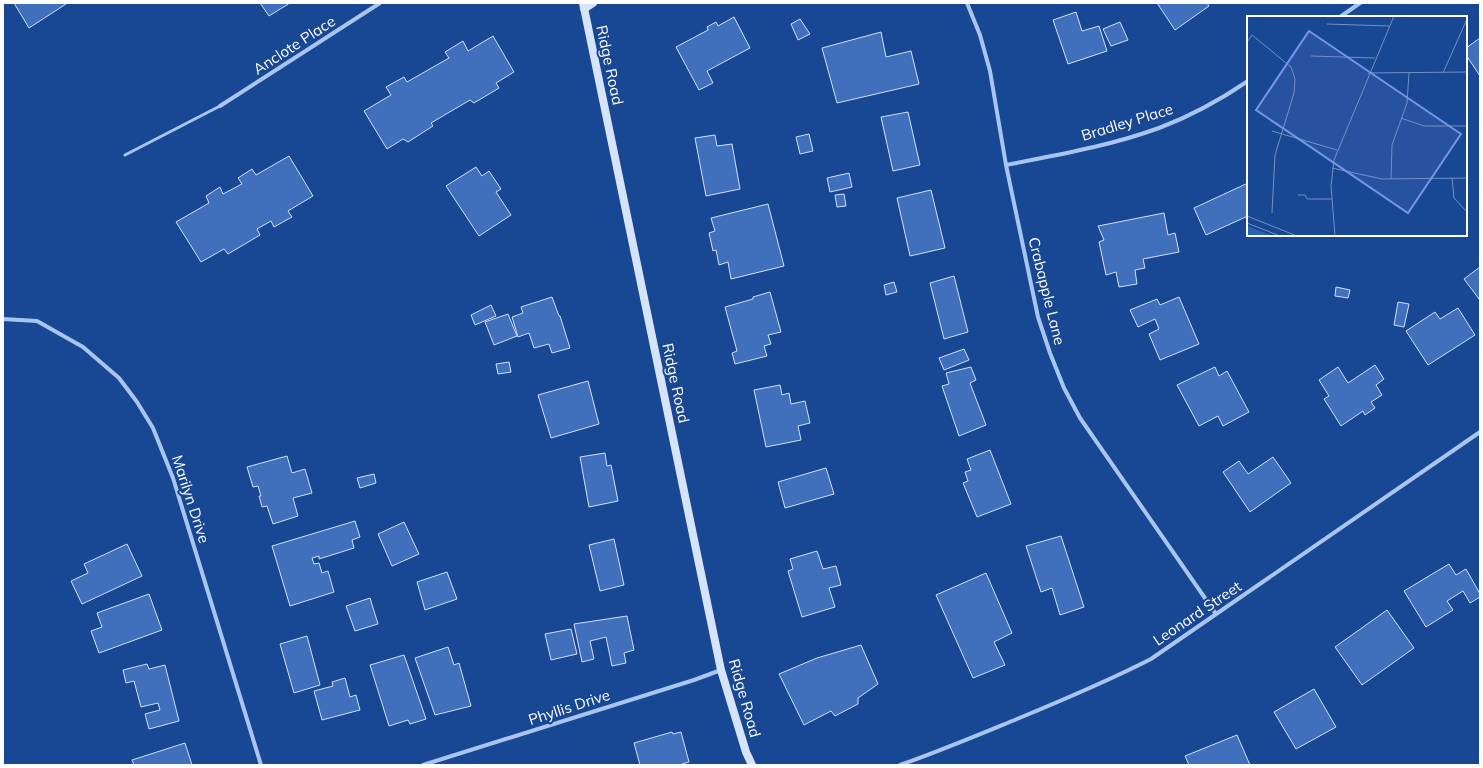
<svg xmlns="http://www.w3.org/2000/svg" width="1483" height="768" font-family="Mulish,sans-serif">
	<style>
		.building { fill: #4070bb; stroke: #cfe1fb }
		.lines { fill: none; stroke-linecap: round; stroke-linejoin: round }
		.lane { stroke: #a8c5f0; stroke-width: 3 }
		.street { stroke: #a8c5f0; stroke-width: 4 }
		.secondary { stroke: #d6e4fb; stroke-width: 8 }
		.labels { text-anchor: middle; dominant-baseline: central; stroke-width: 4; stroke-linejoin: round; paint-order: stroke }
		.street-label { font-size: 15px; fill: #fff; stroke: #184793 }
		.inset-road { fill: none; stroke: #7491be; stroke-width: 1 }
		.view { fill: #7795e8; fill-opacity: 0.15; stroke: #7795e8; stroke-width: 2 }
		.inset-edge { fill: none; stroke: #fff; stroke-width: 2 }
	</style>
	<rect width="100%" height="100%" fill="#184793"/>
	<path class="building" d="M14,3H65L66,4L29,28Z
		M260,3H290L269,16Z
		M1157,3H1207L1209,6L1175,30Z
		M1076,12L1082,31L1099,26L1107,51L1068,64L1053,20Z
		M734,17L750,48L707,71L713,83L699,90L676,47L708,30L707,27L716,22L718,26Z
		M800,19L810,34L798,40L791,24Z
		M1120,22L1128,40L1111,46L1103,29Z
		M881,32L886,57L911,51L919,84L837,103L822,48Z
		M493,36L514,72L496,83L499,88L474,103L470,100L431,123L433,126L408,142L403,139L387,149L364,111L391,95L386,87L404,77L407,82L449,58L445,52L463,41L468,51Z
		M1480,38V76L1466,55V48Z
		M908,112L920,165L893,171L881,117Z
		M809,134L813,151L800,154L796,137Z
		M715,135L717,146L732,144L740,189L706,196L695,138Z
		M289,156L313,196L288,211L292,217L274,227L271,221L257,229L260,235L228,254L224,249L201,262L176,222L209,203L206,196L220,187L223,194L242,184L238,178L252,169L256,175Z
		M476,167L482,176L489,171L501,189L496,192L511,215L479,236L446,186Z
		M849,173L852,187L830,192L827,178Z
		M1248,183V216L1206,235L1194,208Z
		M931,190L945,248L910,256L897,198Z
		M844,194L846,206L837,207L835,195Z
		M768,204L784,266L731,279L728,262L719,265L716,250L713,251L709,233L715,231L711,218Z
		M1164,213L1168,235L1175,233L1179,252L1143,259L1145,268L1135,270L1137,284L1119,287L1116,272L1106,275L1099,242L1104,240L1098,226Z
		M1480,267V298L1479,299L1464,279Z
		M954,276L968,332L944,339L930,283Z
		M894,282L897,292L886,295L884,285Z
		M1336,287L1350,290L1348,298L1335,296Z
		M770,292L781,332L768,335L771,344L764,346L767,356L735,364L732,353L737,351L725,307L753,299V297Z
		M552,297L559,316H560L570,348L552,353L549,344L534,348L529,333L518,337L512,317L523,313L521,307Z
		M1179,297L1199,344L1160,360L1149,334L1159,329L1155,319L1138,327L1130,310L1157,299L1160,305Z
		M1398,302L1409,304L1404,327L1394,325Z
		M491,305L496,316L475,325L471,315Z
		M1458,308L1475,335L1428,365L1406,331L1435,312L1440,319Z
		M508,314L517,336L494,345L485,322Z
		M964,349L969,360L944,370L939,358Z
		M509,362L511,372L498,374L496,364Z
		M1375,365L1384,379L1376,385L1382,395L1371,402L1375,408L1365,415L1363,411L1341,426L1324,399L1329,396L1319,380L1338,367L1348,383Z
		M971,367L976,380L970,383L986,425L959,436L942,386L949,384L946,373Z
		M1215,367L1219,376L1227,371L1249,412L1223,426L1218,416L1199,426L1177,385Z
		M588,381L599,424L551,438L538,395Z
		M780,385L782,395L789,393L791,404L805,401L810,423L798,426L801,440L766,447L754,390Z
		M990,450L1011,504L977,517L963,483L968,481L965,472L971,470L967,459Z
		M605,453L607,466L611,465L618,501L589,507L580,457Z
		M287,456L292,473L305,469L312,493L293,498L298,516L273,524L267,506L262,507L259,496H261L258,486L253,487L247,467Z
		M1273,457L1291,483L1250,512L1223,472L1239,461L1248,474Z
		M826,468L834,494L785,508L778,482Z
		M374,474L376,483L360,488L357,478Z
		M355,521L360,537L352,540L354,548L319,559V556L312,558L314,564L319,563L322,573L328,571L334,592L290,606L272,546Z
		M404,522L419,554L392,566L378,534Z
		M1061,536L1084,607L1060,615L1052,588L1041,592L1026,546Z
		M614,539L624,585L600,591L589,545Z
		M127,544L142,576L82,604L71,581L88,573L84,564Z
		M817,551L823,569L836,566L841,585L829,588L835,607L802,617L788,571L793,569L790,559Z
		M1449,564L1456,575L1466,569L1480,594V597L1470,603L1463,591L1447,601L1453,610L1426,627L1404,591Z
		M447,572L457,599L425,610L417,582Z
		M986,573L1012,633L994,642L1005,665L973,678L936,595Z
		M149,594L162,630L99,653L91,631L102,627L97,613Z
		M370,598L378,624L355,631L346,606Z
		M1387,610L1414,648L1362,685L1335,647Z
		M627,616L634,650L624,653L626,663L612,666L606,637L590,641L594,659L582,662L574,624Z
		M571,629L577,654L551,660L545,634Z
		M307,636L320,685L294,693L280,644Z
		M861,645L878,684L858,698V704L835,716L831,711L804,725L779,674L817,658Z
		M448,647L454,665L459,663L471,706L435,715L415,658Z
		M404,655L426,719L410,724L408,720L389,726L370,665Z
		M147,664L149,669L165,665L179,721L149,729L145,714L160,710L158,703L141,707L134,681L126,683L123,670Z
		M345,678L350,697L356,695L360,710L322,720L314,691L333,686L332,682Z
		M1314,689L1336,727L1296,749L1274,712Z
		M672,732L673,734L681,732L689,762L682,764V765H640L634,743Z
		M1237,735L1250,765H1189L1185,756Z
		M185,743L192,765H134L132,760Z"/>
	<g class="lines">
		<path class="lane" d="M125,155L220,106"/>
		<path class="street" d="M967,3L980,35L990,71L1006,165L1038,317L1050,353L1064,388L1080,418L1216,614
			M1340,17L1360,3
			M220,106L380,3
			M1006,165C1057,155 1110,146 1159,128C1191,116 1220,100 1248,81
			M3,319L37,321L83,347L119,378L137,402L153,428L173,478L261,765
			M423,765L694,680L721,670
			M900,765C940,751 978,735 1017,719C1063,700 1108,681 1151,659L1480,432"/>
		<path class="secondary" d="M583,3L721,670L746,752L752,765
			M584,9L593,3"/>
	</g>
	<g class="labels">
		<g class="street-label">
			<text transform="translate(294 45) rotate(-33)">Anclote Place</text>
			<text transform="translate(610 65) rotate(78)">Ridge Road</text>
			<text transform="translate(1127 122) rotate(-17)">Bradley Place</text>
			<text transform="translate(1047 291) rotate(76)">Crabapple Lane</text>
			<text transform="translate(676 383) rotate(78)">Ridge Road</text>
			<text transform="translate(191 499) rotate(72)">Marilyn Drive</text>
			<text transform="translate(1197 613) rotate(-34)">Leonard Street</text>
			<text transform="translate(745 698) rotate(74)">Ridge Road</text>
			<text transform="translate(569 707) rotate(-18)">Phyllis Drive</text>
		</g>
	</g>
	<g transform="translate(1247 16)">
		<rect width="220" height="220" fill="#184793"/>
		<path d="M0,210L26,220H0Z" fill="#2a60b2"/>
		<path class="inset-road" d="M80,8L142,10M0,26L5,19L44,51L48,63L47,77L28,139L25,197M64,40L128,42M121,57L220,56M196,57L220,3M154,102L177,110H220M25,115L90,134M85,152L135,163L220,162M205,162L207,182L220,196M144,163L145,129L160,87L162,57M51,179H58L60,183H85M0,200L50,220M0,207L33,220M88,220L84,170L87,144L147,0"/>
		<path class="view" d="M62,15L214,118L161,197L9,94Z"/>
		<rect width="220" height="220" class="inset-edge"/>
	</g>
	<rect width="1483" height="768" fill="none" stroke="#ffffff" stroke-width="8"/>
</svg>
